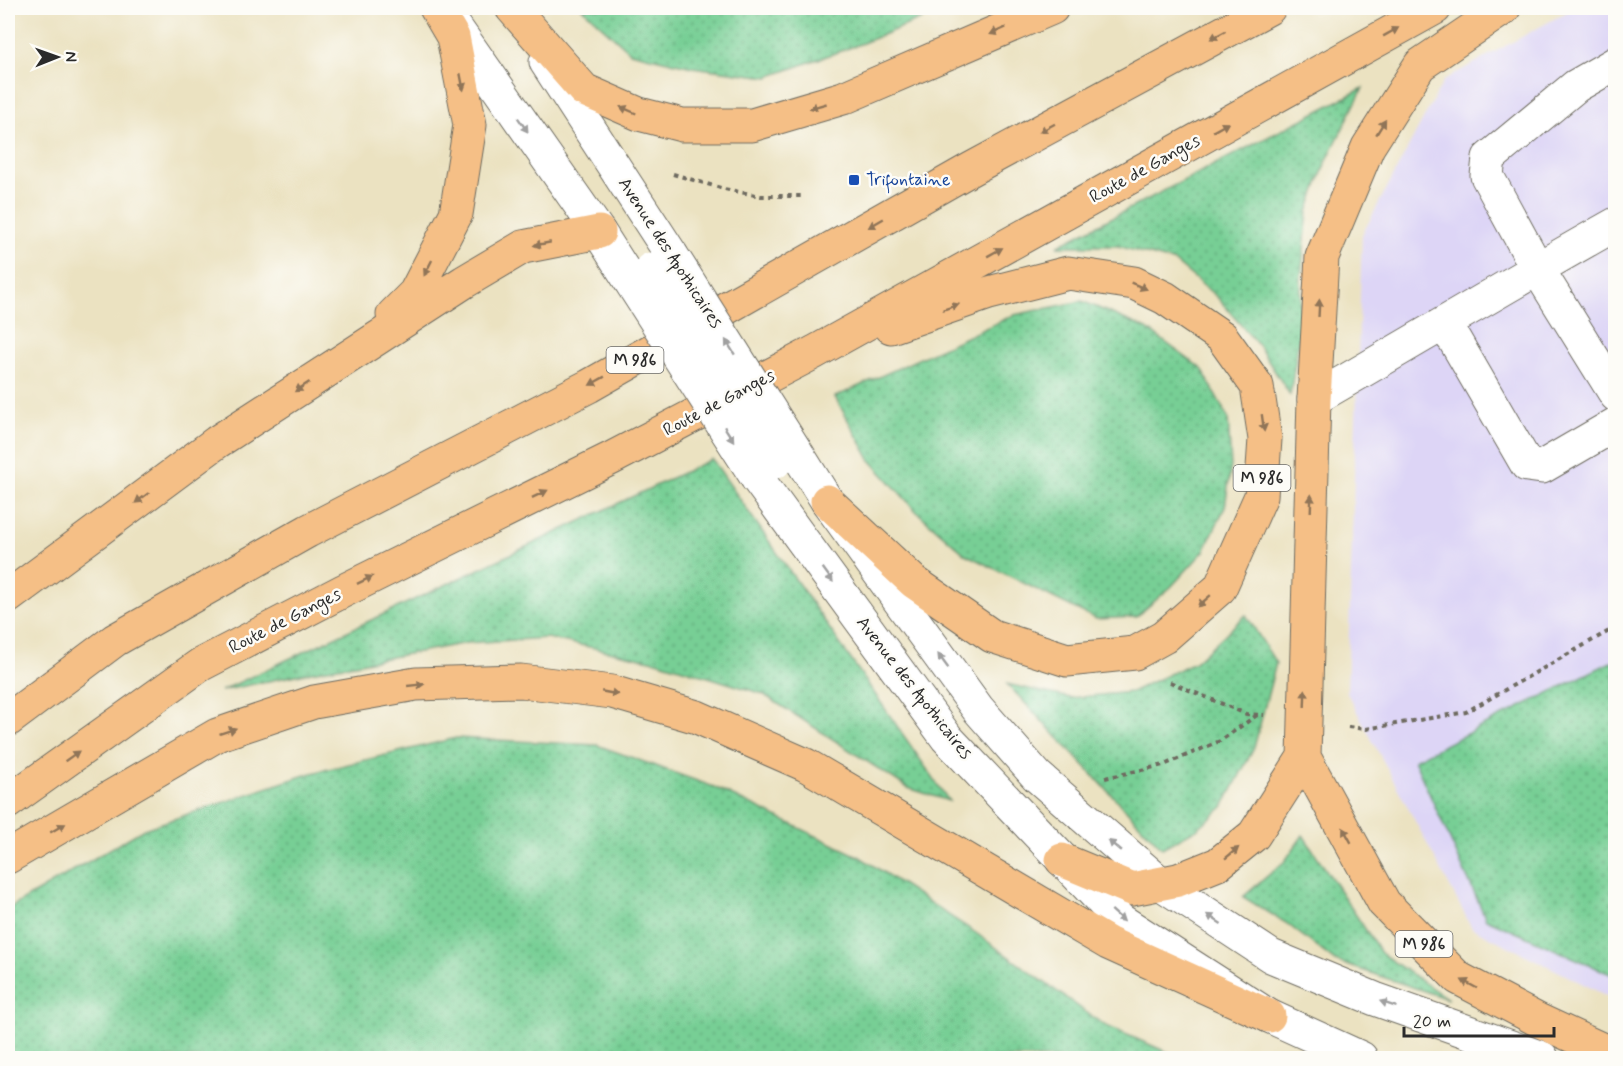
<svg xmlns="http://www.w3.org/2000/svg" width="1623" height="1066" font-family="Mynerve,sans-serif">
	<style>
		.built { fill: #ddd5f6 }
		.grass { fill: url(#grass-dots); stroke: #517d60; stroke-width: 1.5 }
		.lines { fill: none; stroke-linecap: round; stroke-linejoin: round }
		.minor-casing { stroke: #6e6b60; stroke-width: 35 }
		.major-casing { stroke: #6e6b60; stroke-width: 35 }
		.path { stroke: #6e6b60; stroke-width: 4; stroke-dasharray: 4.5 4.5; stroke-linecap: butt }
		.minor { stroke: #fff; stroke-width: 33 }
		.major { stroke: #f5bf86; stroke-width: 33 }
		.minor-bridge-casing { stroke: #6e6b60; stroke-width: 35; stroke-linecap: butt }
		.minor-bridge { stroke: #fff; stroke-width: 33 }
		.oneway { fill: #907558 }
		.oneway2 { fill: #a0a0a0 }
		.transit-dot { fill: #1a4fb4; stroke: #fdfcf7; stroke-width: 2 }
		.labels { text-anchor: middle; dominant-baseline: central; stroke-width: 5; stroke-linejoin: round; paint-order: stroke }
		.shield { fill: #fdfcf7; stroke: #6a6a68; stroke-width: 1.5 }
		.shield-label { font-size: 16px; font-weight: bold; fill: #2b2b2b }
		.street-label { font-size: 18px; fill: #2b2b2b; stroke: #fdfcf7 }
		.transit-label { font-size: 18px; fill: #164399; stroke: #fdfcf7; text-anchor: start }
	</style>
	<defs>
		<pattern id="grass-dots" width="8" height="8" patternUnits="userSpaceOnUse" patternTransform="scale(1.5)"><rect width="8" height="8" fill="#77cf95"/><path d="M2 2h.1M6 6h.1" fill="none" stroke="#62a87a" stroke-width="1.8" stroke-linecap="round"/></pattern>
	</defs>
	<rect width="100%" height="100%" fill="#fdfcf7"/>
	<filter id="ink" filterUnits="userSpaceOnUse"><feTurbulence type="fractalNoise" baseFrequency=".0167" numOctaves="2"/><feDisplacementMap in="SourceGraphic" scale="12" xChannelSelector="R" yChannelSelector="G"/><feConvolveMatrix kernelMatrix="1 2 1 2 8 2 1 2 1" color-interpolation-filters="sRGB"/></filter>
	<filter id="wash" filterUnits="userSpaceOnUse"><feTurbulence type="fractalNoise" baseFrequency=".008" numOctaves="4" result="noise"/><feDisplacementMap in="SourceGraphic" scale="24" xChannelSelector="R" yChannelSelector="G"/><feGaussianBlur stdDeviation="1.35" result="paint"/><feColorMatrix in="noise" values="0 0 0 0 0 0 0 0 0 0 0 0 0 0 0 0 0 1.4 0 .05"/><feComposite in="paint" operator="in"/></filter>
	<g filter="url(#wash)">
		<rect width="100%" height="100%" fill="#ebe2c1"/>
		<path class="built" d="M1574,8H1615V1000L1472,928L1347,693L1362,235L1444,80Z"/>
		<path class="grass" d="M582,8H948L863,43L768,77L692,67L630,52Z
			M1363,88L1325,164L1308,212L1301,276L1300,332L1290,395L1258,345L1217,297L1175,262L1118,246H1057Z
			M1082,301L1147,329L1202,369L1228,418L1231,466L1225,507L1204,551L1171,587L1136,617L1096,619L965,554L917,512L871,461L835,397L1014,315Z
			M712,459L949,801L908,788L763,694L660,662L547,638L467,643L306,673L221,691Z
			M1246,615L1276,663L1254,748L1223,807L1197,829L1162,848L1007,684L1070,698L1131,692L1195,662Z
			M1615,660V976L1486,919L1414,760Z
			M456,738L597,745L714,787L860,857L973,931L1104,1025L1181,1058H8V909L144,829L308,774Z
			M1303,835L1381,953L1448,999L1335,961L1286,923L1243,897L1285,861Z"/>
	</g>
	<g filter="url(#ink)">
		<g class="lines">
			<defs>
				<path id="minor" d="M446,14L599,232L629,279
					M546,62L671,254
					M1616,63L1576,86L1489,158L1487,176L1537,268L1616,395
					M1442,325L1454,339L1527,465L1542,467L1616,424
					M1314,399C1415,341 1514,281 1616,224
					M795,450L827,501L978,709L1037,776L1160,883L1271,956L1375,999L1542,1058
					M757,478L947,738L1120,920L1269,1016L1361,1058"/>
				<path id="major" d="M512,8L584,90L639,114L682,125H752L843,98L1052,8
					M393,315L415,293L456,214L470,125L453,37L436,8
					M827,501L914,582L992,636L1067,660L1135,653L1164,637L1220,588L1261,496L1265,439L1257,386L1222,337L1165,298L1134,283L1068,273L989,293L891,327
					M8,597L217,442L464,282L523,247L599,232
					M8,720L115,640L308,531L589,386L971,169L1269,8
					M1304,757L1384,903L1458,978L1540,1021L1616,1056
					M8,802L200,665L343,591L612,458L815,352L1435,8
					M8,857L217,735L314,702L416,684L521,681L612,692L697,717L806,765L1108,943L1269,1016
					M1062,860L1132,889L1178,880L1218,864L1254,835L1304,757L1314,399L1322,257L1368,147L1420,65L1504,8"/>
			</defs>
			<use href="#minor" class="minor-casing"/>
			<use href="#major" class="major-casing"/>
			<path class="path" d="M673,174L724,189L761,196H804
				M1170,682L1246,714L1264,715
				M1348,727L1366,729L1466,712L1616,627
				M1105,778L1164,765L1220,741L1257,715"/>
			<use href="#minor" class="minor"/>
			<use href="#major" class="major"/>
			<defs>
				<path id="minor-bridge" d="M671,254L795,450
					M651,269L775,462
					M629,279L757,478"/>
			</defs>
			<use href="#minor-bridge" class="minor-bridge-casing"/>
			<use href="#minor-bridge" class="minor-bridge"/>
		</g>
		<defs><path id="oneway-solid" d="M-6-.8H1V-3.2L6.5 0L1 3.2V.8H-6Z" transform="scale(1.5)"/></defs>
		<g class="oneway">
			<use href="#oneway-solid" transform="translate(998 31) rotate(156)"/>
			<use href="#oneway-solid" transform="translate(1391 32) rotate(-29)"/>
			<use href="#oneway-solid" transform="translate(1218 35) rotate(152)"/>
			<use href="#oneway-solid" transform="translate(462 82) rotate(79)"/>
			<use href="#oneway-solid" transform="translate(818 106) rotate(164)"/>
			<use href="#oneway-solid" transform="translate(628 110) rotate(-157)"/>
			<use href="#oneway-solid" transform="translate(1221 127) rotate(-29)"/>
			<use href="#oneway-solid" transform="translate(1381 127) rotate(-58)"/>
			<use href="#oneway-solid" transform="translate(1047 128) rotate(152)"/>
			<use href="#oneway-solid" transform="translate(876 223) rotate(150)"/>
			<use href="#oneway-solid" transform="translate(542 244) rotate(169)"/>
			<use href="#oneway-solid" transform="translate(995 252) rotate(-29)"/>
			<use href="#oneway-solid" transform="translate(428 268) rotate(117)"/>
			<use href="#oneway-solid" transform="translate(1139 286) rotate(22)"/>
			<use href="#oneway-solid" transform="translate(951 307) rotate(-19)"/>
			<use href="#oneway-solid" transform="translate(1319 308) rotate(-87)"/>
			<use href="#oneway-solid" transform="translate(597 381) rotate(151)"/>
			<use href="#oneway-solid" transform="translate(302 387) rotate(147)"/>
			<use href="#oneway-solid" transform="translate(1263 423) rotate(82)"/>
			<use href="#oneway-solid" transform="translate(540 494) rotate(-26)"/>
			<use href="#oneway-solid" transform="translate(142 498) rotate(143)"/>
			<use href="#oneway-solid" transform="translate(1311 503) rotate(-88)"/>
			<use href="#oneway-solid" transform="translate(365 580) rotate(-26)"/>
			<use href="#oneway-solid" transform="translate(1204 601) rotate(139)"/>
			<use href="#oneway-solid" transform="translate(416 685) rotate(-6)"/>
			<use href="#oneway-solid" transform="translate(610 693) rotate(11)"/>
			<use href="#oneway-solid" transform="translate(1305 698) rotate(-88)"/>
			<use href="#oneway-solid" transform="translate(228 731) rotate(-19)"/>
			<use href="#oneway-solid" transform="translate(72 756) rotate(-35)"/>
			<use href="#oneway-solid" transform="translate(58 828) rotate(-30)"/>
			<use href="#oneway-solid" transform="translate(1347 835) rotate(-119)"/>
			<use href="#oneway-solid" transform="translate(1232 853) rotate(-39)"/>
			<use href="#oneway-solid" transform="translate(1469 984) rotate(-152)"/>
		</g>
		<g class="oneway2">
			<use href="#oneway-solid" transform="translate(523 125) rotate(55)"/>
			<use href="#oneway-solid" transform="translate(730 347) rotate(-122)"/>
			<use href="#oneway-solid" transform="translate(729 434) rotate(57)"/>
			<use href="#oneway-solid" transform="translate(828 575) rotate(54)"/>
			<use href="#oneway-solid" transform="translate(943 661) rotate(-126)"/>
			<use href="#oneway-solid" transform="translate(1115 846) rotate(-140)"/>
			<use href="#oneway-solid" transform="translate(1118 916) rotate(42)"/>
			<use href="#oneway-solid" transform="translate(1214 919) rotate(-147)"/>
			<use href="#oneway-solid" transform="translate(1388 1004) rotate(-161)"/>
		</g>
	</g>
	<rect class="transit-dot" x="848" y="174" width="12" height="12" rx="3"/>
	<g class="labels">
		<g class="shield">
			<rect x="606.5" y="347" width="57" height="26" rx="4.5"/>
			<rect x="1233.5" y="465" width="57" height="26" rx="4.5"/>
			<rect x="1395.5" y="931" width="57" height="26" rx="4.5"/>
		</g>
		<g class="shield-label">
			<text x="635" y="360">M 986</text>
			<text x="1262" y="478">M 986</text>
			<text x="1424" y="944">M 986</text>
		</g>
		<g class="street-label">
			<text transform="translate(1145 169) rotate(-29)">Route de Ganges</text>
			<text transform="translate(670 253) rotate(57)">Avenue des Apothicaires</text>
			<text transform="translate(719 403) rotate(-28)">Route de Ganges</text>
			<text transform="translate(285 621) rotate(-27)">Route de Ganges</text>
			<text transform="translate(914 688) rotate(52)">Avenue des Apothicaires</text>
		</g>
		<g class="transit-label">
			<text x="866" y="180">Trifontaine</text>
		</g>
	</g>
	<rect width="1623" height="1066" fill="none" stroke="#fdfcf7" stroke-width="30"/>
	<g transform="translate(57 57) rotate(89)" stroke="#fdfcf7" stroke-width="4.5" paint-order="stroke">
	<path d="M0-4.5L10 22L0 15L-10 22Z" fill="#2b2b2b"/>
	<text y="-9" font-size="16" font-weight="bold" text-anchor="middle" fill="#2b2b2b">N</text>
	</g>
	<path d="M1404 1027v9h150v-9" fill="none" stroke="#2b2b2b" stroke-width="3"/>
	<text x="1413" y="1027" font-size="18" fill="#2b2b2b" stroke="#fdfcf7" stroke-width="4.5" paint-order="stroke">20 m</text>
</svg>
